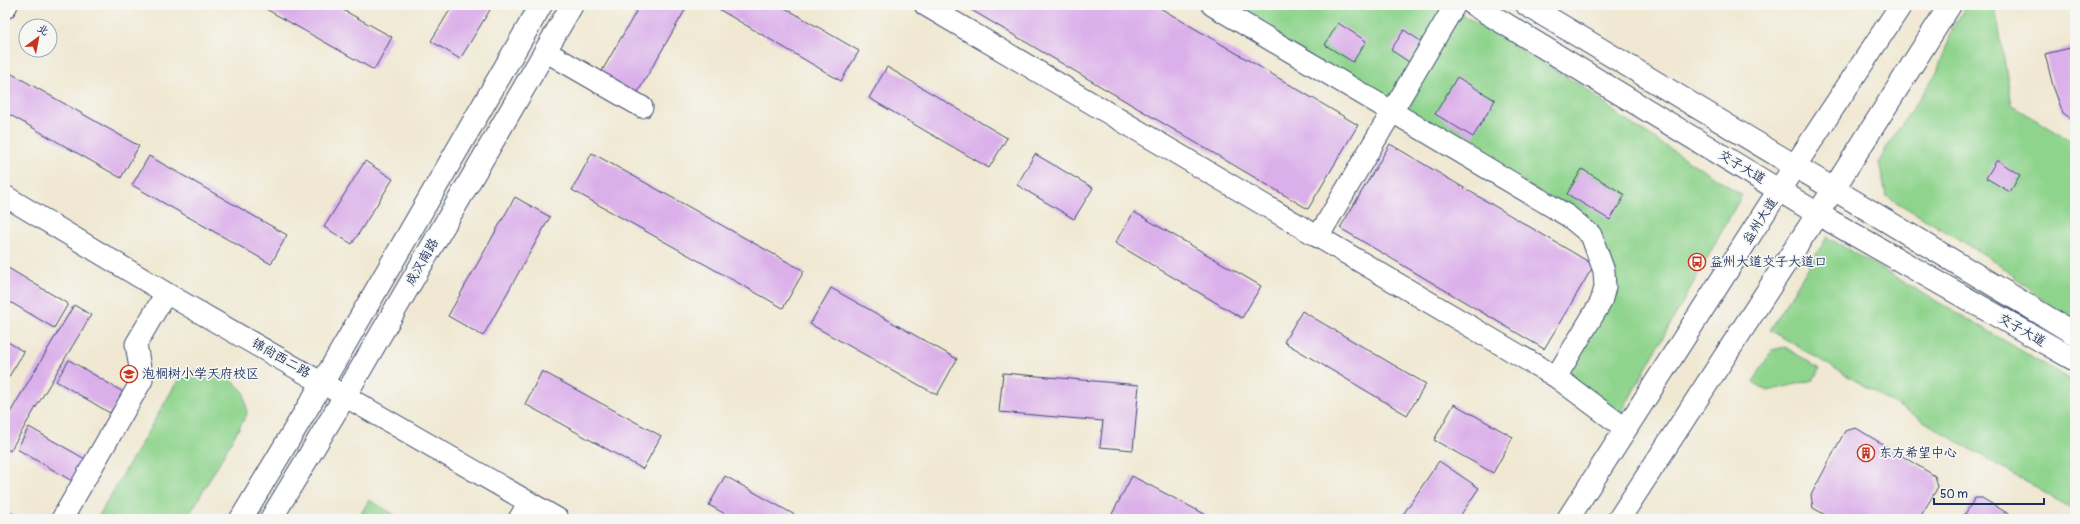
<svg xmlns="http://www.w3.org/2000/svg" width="2080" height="524" font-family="Pangolin,'LXGW WenKai TC',sans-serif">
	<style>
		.green { fill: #8fd48d; stroke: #558276 }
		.building { fill: #dbb0ea }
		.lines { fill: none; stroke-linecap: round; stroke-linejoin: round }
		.minor-casing { stroke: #3b4b6f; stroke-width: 23 }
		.major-casing { stroke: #3b4b6f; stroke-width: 24 }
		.minor { stroke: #fff; stroke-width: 21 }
		.major { stroke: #fff; stroke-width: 22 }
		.labels { text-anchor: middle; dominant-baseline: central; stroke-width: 3.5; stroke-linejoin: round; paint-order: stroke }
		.street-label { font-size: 13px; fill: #1b2f5e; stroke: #f6f6f2 }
		.poi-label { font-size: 13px; fill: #1b2f5e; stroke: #f6f6f2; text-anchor: start }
	</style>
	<rect width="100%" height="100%" fill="#f6f6f2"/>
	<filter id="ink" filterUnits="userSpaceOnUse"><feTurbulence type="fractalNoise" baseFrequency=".025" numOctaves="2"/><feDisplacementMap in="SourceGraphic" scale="8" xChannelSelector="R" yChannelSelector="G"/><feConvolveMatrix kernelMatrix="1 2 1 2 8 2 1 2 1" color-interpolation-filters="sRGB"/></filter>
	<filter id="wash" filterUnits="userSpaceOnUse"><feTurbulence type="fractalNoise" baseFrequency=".012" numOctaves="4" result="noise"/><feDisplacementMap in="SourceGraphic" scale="16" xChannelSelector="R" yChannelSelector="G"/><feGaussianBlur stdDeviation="0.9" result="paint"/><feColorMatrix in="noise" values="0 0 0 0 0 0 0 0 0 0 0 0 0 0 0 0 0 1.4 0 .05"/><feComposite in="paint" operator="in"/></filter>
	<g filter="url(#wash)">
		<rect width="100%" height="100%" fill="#f0e8d2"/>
		<path class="green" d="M1223,5H1446L1585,88L1622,118L1742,195L1620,415L1567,375L1616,274L1592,223Z
			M1966,5H1995L2012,106L2075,143V322L2056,311L1995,261L1886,196L1879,162L1887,146L1937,72L1953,28Z
			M1827,237L2075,382V511L1770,330Z
			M1785,347L1820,369L1813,380L1768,391L1753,382L1772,350Z
			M197,370L225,373L244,392L247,414L187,519H97L178,380Z
			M369,500L402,519H358Z"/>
		<g id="blocks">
			<path class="building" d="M259,5H334L392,37L374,70Z
				M453,5H493L460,59L431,41Z
				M640,5H688L635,97L599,76Z
				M724,5H780L859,51L841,81L720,10Z
				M963,5H1155L1358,125L1308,209Z
				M1338,23L1366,41L1353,62L1325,45Z
				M1404,30L1422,42L1409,62L1391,50Z
				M2070,48L2075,55V121L2063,113L2053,86L2045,54Z
				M887,67L1007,138L989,168L869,98Z
				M5,70L139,146L121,178L5,112Z
				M1457,77L1495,100L1473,137L1435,114Z
				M1390,144L1594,265L1544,349L1340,228Z
				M592,153L804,271L783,308L572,190Z
				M1035,154L1093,188L1074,219L1017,185Z
				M149,156L287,235L271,264L132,185Z
				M1997,160L2020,175L2010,192L1986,178Z
				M365,161L393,179L352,244L324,227Z
				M1582,169L1625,195L1610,220L1567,194Z
				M515,197L550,217L483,336L448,316Z
				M1134,212L1261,286L1242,318L1115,243Z
				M5,266L68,304L54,328L5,299Z
				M831,288L957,359L937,395L810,324Z
				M74,305L91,315L10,451L5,448V421Z
				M1302,311L1426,384L1407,415L1284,342Z
				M5,340L24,352L5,383Z
				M69,360L123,392L110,413L56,381Z
				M542,371L661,436L643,469L525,404Z
				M1003,373L1139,385L1133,450L1100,447L1103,421L999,412Z
				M1454,404L1513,437L1493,473L1434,440Z
				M29,427L85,459L72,481L17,449Z
				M1856,428L1935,476L1938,487L1919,519H1833L1813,508L1811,495L1845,431Z
				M1439,461L1479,488L1458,519H1400Z
				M725,476L802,519H734L709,505Z
				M1132,476L1214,519H1121L1112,514Z
				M1975,498H1982L2017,519H1962Z
				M5,510L21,519H5Z"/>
		</g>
	</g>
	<g filter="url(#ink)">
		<use href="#blocks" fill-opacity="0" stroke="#3b4b6f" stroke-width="1"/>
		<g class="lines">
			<defs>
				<path id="minor" d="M925,5L1556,377
					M1212,5L1568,216L1591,235L1604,271L1605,287L1601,302L1556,377L1626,429
					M5,8L7,5
					M545,51L642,107
					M5,196L166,293L558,519
					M1318,237L1455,5
					M62,519L142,380L136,344L166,293
					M519,519L529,502"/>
				<path id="major" d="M1474,5L1818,214L2075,360
					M1527,5L2075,334
					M241,519L323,382L541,5
					M271,519L345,396L572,5
					M1568,519L1779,190L1901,5
					M1619,519L1833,190L1950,5"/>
			</defs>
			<use href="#minor" class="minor-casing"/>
			<use href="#major" class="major-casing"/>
			<use href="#minor" class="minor"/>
			<use href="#major" class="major"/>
		</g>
	</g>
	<defs>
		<symbol id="bus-ring" viewBox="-11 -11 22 22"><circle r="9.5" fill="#f6f6f2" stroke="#c8321e" stroke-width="1.5"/><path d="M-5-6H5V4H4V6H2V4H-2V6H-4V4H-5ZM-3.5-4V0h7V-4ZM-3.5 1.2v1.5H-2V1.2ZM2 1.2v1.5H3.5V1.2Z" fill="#c8321e"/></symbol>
		<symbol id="school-ring" viewBox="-11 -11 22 22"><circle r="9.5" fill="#f6f6f2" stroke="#c8321e" stroke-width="1.5"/><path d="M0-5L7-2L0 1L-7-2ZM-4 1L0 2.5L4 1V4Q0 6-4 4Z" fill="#c8321e"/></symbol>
		<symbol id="building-ring" viewBox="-11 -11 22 22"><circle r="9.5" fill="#f6f6f2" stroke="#c8321e" stroke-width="1.5"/><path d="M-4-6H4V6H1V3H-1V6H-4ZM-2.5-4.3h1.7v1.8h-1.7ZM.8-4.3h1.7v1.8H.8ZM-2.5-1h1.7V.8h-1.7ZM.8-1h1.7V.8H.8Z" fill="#c8321e"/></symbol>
	</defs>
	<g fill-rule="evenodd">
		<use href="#bus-ring" x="1687" y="252" width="20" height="20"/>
		<use href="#school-ring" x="119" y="364" width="20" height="20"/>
		<use href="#building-ring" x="1856" y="443" width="20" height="20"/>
	</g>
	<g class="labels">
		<g class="street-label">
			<text transform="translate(1742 167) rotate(31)">交子大道</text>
			<text transform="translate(1760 221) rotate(-57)">益州大道</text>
			<text transform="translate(422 262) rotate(-60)">成汉南路</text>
			<text transform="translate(2022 330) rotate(30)">交子大道</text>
			<text transform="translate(281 358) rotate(30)">锦尚西二路</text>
		</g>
		<g class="poi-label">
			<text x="1710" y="262">益州大道交子大道口</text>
			<text x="142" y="374">泡桐树小学天府校区</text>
			<text x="1879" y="453">东方希望中心</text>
		</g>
	</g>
	<rect width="2080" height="524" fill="none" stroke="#f6f6f2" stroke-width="20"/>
	<g transform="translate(38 38) rotate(32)"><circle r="19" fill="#f6f6f2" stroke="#9ea6b7"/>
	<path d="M0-3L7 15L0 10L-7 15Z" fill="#c8321e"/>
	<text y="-6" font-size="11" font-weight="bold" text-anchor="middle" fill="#1b2f5e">北</text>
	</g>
	<path d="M1934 498v6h110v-6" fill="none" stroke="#1b2f5e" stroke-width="2"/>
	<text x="1940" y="498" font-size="12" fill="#1b2f5e" stroke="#f6f6f2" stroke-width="3" paint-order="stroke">50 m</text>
</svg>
